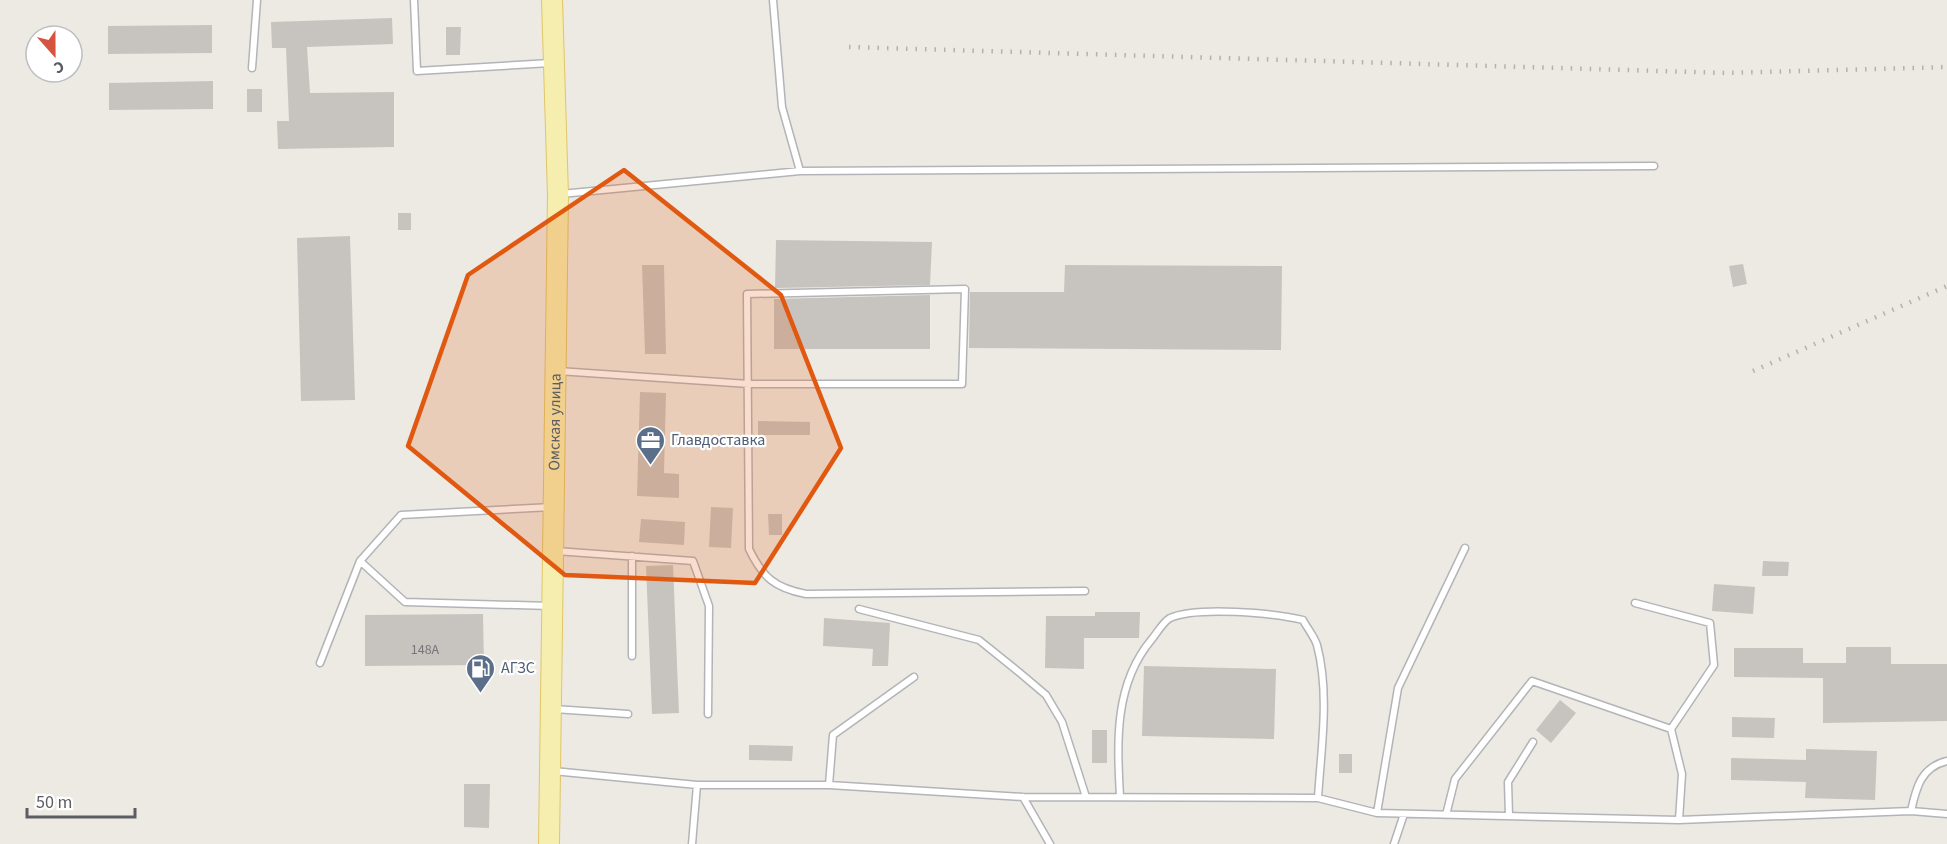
<svg xmlns="http://www.w3.org/2000/svg" width="1947" height="844" font-family="'Source Sans 3',sans-serif">
	<style>
		.building { fill: #c7c4c0 }
		.lines { fill: none; stroke-linecap: round; stroke-linejoin: round }
		.lane-casing { stroke: #b3b4b8; stroke-width: 9 }
		.primary-casing { stroke: #e1c566; stroke-width: 22 }
		.lane { stroke: #fff; stroke-width: 6 }
		.primary { stroke: #f5eeae; stroke-width: 20 }
		.rail { stroke: #b1b1b2; stroke-width: 4.5; stroke-dasharray: 1.5 8; stroke-linecap: butt }
		.marked { fill: #e15910; fill-opacity: 0.2; stroke: #e15910; stroke-width: 4.5; stroke-linejoin: round }
		.labels { text-anchor: middle; dominant-baseline: central; stroke-width: 4.5; stroke-linejoin: round; paint-order: stroke }
		.number-label { font-size: 14px; fill: #76777a }
		.street-label { font-size: 16px; fill: #5b5d62; stroke: #fff }
		.service-label { font-size: 16px; fill: #4e5e75; stroke: #fff; text-anchor: start }
	</style>
	<rect width="100%" height="100%" fill="#eceae3"/>
	<path class="building" d="M392,18L393,44L307,47L310,93L394,92V147L278,149L277,121H289L286,48H272L271,22Z
		M212,25V53L108,54V26Z
		M446,27H461L460,55H446Z
		M213,81V109L109,110V83Z
		M247,89H262V112H247Z
		M398,213H411V230H398Z
		M350,236L355,400L301,401L297,238Z
		M776,240L932,242L930,285L775,288Z
		M1743,264L1747,284L1733,287L1729,266Z
		M642,265H664L666,354H645Z
		M1065,265L1282,266L1281,350L969,348L970,292H1064Z
		M930,295V349H774V299Z
		M640,392L666,393L664,473L679,474V498L637,496Z
		M758,421L810,422V435H758Z
		M711,507L733,508L731,548L709,547Z
		M768,514H782V535H769Z
		M641,519L685,522L684,545L639,542Z
		M1763,561L1789,562L1788,576H1762Z
		M673,565L679,713L652,714L646,566Z
		M1714,584L1755,587L1753,614L1712,611Z
		M1095,612H1140L1139,638H1084V669L1045,668L1046,616H1095Z
		M483,614L484,665L365,666V615Z
		M824,618L890,623L888,666H872L873,649L823,646Z
		M1846,647H1891V664H1947V721L1823,723V678L1734,677V648H1803V663H1846Z
		M1144,666L1276,669L1274,739L1142,736Z
		M1560,700L1576,713L1551,743L1536,730Z
		M1732,717L1775,718L1774,738L1732,737Z
		M1092,730H1107V763H1092Z
		M749,745L793,746L792,761L749,760Z
		M1806,749L1877,751L1875,800L1805,798L1806,782L1731,780V758L1806,760Z
		M1339,754H1352V773H1339Z
		M464,784H490L489,828L464,827Z"/>
	<g class="lines">
		<defs>
			<path id="lane" d="M414,0L417,71L550,63
				M773,0L782,107L800,171
				M252,68L257,0
				M561,194L800,171L1654,166
				M558,371L749,384H962L965,289L747,294L749,549C763,578 775,588 806,594L1085,591
				M556,551L693,561L709,606L708,714
				M360,561L405,602L551,606
				M1635,603L1710,623L1714,665L1671,729L1682,774L1679,820
				M859,609L979,640L1020,673L1046,695L1062,722L1086,797
				M632,656V556
				M320,663L360,561L401,515L552,507
				M554,709L628,714
				M553,771L697,785H829L1023,797L1318,798L1377,813L1679,820L1911,811L1947,814
				M829,785L833,735L914,677
				M1023,797L1050,844
				M1120,797C1117,741 1114,684 1152,639C1157,633 1163,622 1170,618C1197,606 1274,613 1303,620C1307,628 1314,636 1317,645C1330,694 1321,749 1318,798
				M1911,811C1916,788 1921,767 1947,761
				M1377,813L1398,688L1465,548
				M1446,815L1455,779L1532,681L1671,729
				M1509,816L1508,782L1533,742
				M692,844L697,785
				M1394,844L1404,814"/>
			<g id="primary">
				<path id="s1" d="M549,844L558,195L552,0"/>
			</g>
		</defs>
		<use href="#lane" class="lane-casing"/>
		<use href="#primary" class="primary-casing"/>
		<use href="#lane" class="lane"/>
		<use href="#primary" class="primary"/>
		<path class="rail" d="M849,47L1727,73L1947,67
			M1753,371L1947,286"/>
	</g>
	<path class="marked" d="M624,170L781,295L841,448L755,583L565,575L408,446L468,275Z"/>
	<defs>
		<symbol id="office-pin" viewBox="-11 -11 22 30"><path d="M0 17L-7.5 6A9.5 9.5 0 1 1 7.5 6Z" fill="#5c6f8a" stroke="#fff"/><path d="M-6-3h4V-5.5h4V-3h4V5H-6ZM-1-4.5V-3h2v-1.5ZM-6 0V1H6V0Z" fill="#fff"/></symbol>
		<symbol id="fuel-pin" viewBox="-11 -11 22 30"><path d="M0 17L-7.5 6A9.5 9.5 0 1 1 7.5 6Z" fill="#5c6f8a" stroke="#fff"/><path d="M-5.5-6h7V0h2V4h1.3V-2.5L3-4.5l.8-.8L6-3V5H2.5V1h-1V6h-7ZM-4.2-4.7v3.2H.2V-4.7Z" fill="#fff"/></symbol>
	</defs>
	<g fill-rule="evenodd">
		<use href="#office-pin" x="634" y="424" width="33" height="45"/>
		<use href="#fuel-pin" x="464" y="652" width="33" height="45"/>
	</g>
	<g class="labels">
		<g class="number-label">
			<text x="425" y="650">148А</text>
		</g>
		<g class="street-label">
			<text stroke="none"><textPath href="#s1" startOffset="422">Омская улица</textPath></text>
		</g>
		<g class="service-label">
			<text x="671" y="440">Главдоставка</text>
			<text x="501" y="668">АГЗС</text>
		</g>
	</g>
	<g transform="translate(54 54) rotate(159)"><circle r="28" fill="#ffffff" stroke="#bdbec0" stroke-width="1.5"/>
	<path d="M0-4.5L10 22L0 15L-10 22Z" fill="#d5533f"/>
	<text y="-9" font-size="16" font-weight="bold" text-anchor="middle" fill="#5b5d62">С</text>
	</g>
	<path d="M27 808v9h108v-9" fill="none" stroke="#5b5d62" stroke-width="3"/>
	<text x="36" y="808" font-size="18" fill="#5b5d62" stroke="#ffffff" stroke-width="4.5" paint-order="stroke">50 m</text>
</svg>
